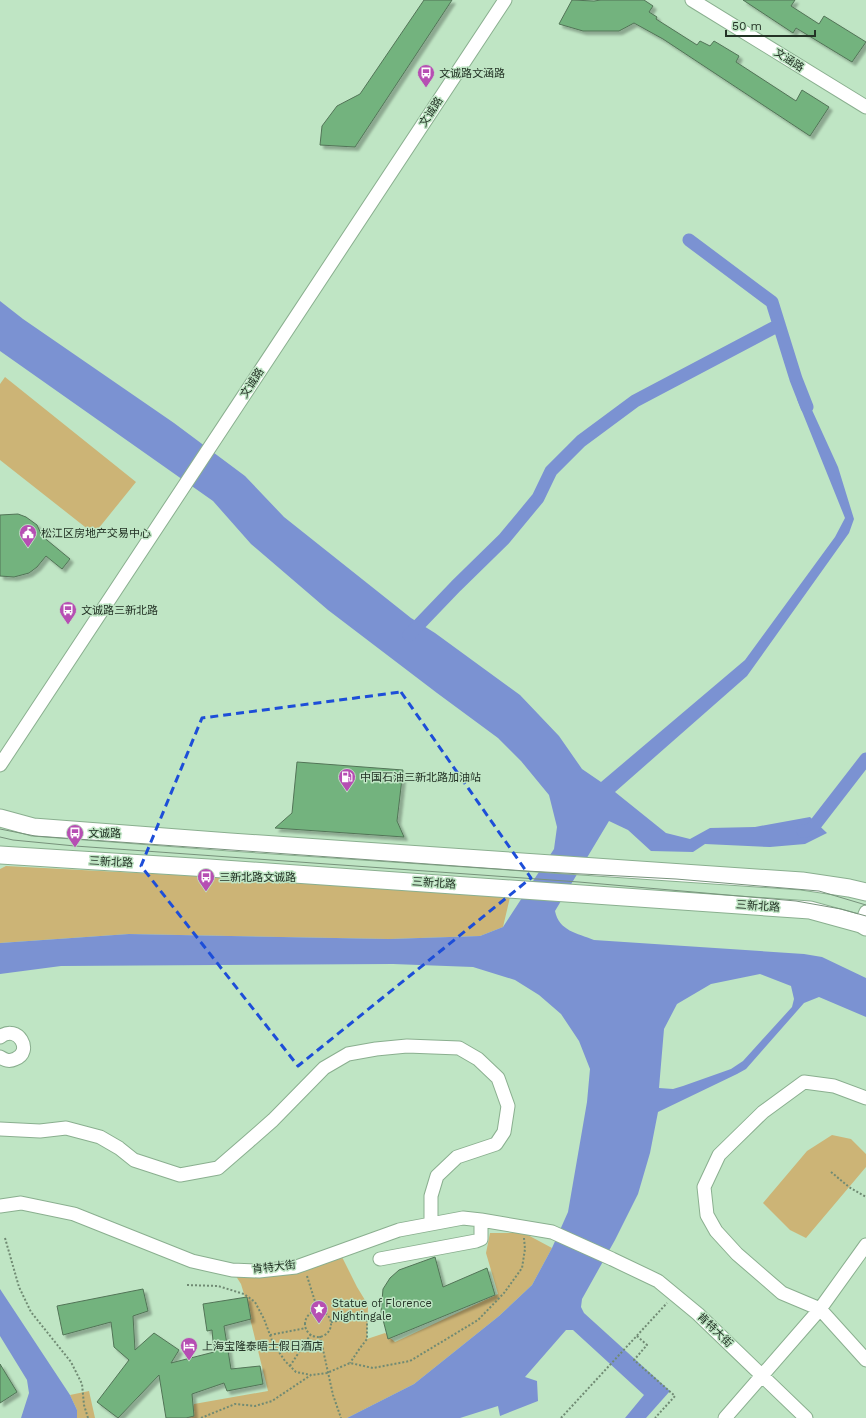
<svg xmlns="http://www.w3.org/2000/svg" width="866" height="1418" font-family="'Work Sans','Noto Sans SC',sans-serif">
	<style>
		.green { fill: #ccb476 }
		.water { fill: #7b92d2; fill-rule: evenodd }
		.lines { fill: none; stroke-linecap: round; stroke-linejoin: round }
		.canal { stroke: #7b92d2; stroke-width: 13 }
		.building { fill: #73b37e; stroke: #527457; filter: url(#shadow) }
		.minor-casing { stroke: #8aaf8f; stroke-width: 15 }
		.major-casing { stroke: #8aaf8f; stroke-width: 19 }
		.path { stroke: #708a73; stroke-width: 2; stroke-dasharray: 2 2; stroke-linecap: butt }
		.minor { stroke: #fff; stroke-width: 13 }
		.major { stroke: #fff; stroke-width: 17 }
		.tram { stroke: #77927b; stroke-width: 1 }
		.marked { fill: none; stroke: #1d4ed8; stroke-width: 3; stroke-dasharray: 8 5; stroke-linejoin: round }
		.labels { text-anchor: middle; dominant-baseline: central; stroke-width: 3; stroke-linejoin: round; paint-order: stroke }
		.street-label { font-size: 11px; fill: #233225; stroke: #bfe5c4 }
		.poi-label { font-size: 11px; fill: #233225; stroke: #bfe5c4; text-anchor: start }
	</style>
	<defs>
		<filter id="shadow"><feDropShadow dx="3.5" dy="3.5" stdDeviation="1" flood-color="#0004"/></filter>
	</defs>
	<rect width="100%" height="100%" fill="#bfe5c4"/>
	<path class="green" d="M5,377L136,482L94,534L0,460V384Z
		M6,866L511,893L503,927L480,936L389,939L129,934L0,943V869Z
		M832,1135L851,1139L866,1154V1167L806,1238L790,1230L763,1203L807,1151Z
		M490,1233H524L552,1248L532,1285L499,1316L414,1384L347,1418H189L194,1404L268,1391L244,1294L241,1284L232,1270L259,1271L339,1251L357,1287L368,1305L367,1339L385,1333L395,1342L498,1294L486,1253Z
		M89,1391L95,1418H77V1410L70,1395Z"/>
	<path class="water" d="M0,301L23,319L174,423L245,476L284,517L411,618L435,633L520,695L559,736L582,769L601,782L745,660L835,537L845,518L797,399L802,388L838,467L854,519L849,533L747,676L615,792L666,833L690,839L710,828L755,827L810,817L827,833L805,844L770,847L705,844L693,852L651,851L628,830L609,821L555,911C559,931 577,933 594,940L804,954L822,957L866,978V1017L819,997L804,1003L746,1069L737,1074L658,1112L650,1153L638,1194L615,1240L582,1299L581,1307L584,1313L670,1391L646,1418H625L644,1395L573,1330H566L525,1377L537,1381L538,1401L500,1416L498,1406L460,1418H347L414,1384L499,1316L532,1285L552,1248L568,1212L587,1102L590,1069L579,1041L561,1014L539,995L515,980L473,967L393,964L61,966L0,974V943L129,934L389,939L480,936L503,927L554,849L557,827L549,795L521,761L498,738L437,693L328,610L251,544L213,501L0,351ZM760,974L791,986L794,999L792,1007L743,1061L731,1069L683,1086L673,1089L659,1088L664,1029L677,1004L711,984Z
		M0,1289L70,1395L77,1410V1418H21L29,1393L27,1380L0,1336Z"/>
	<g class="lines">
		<path class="canal" d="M689,240L772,302L796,379L807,407
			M409,635L456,586L504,539L538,498L551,471L581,441L635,401L779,325
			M803,831L811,830L866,759"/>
	</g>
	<path class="building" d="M424,0H452L355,147L320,145L322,126L337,106L360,94Z
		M572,0L594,1L601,0H644L653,6L649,12L657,17L656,19L697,45L700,41L710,46L714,41L739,56L736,62L796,101L802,90L829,107L810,136L663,39L634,23L619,31H583L559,24Z
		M743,0H795L791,6L819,24L824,16L866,42L852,62L796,28L793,33Z
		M18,514L26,517L37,525L42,536L70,559L62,569L46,556L37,567L29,573L14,577L0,576V515Z
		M297,762L403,770L397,821L404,837L275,828L292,813Z
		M435,1257L443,1287L487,1268L495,1295L388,1339L381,1312L383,1289L390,1278L399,1270Z
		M143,1289L148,1311L133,1316L135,1350L154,1333L179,1350L171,1363L214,1352L212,1330L207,1331L203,1304L247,1297L251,1319L224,1326L231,1369L260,1366L263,1384L227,1391L224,1383L192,1394L194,1416L186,1418H166L159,1375L118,1418L97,1402L129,1360L114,1347L111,1322L63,1335L57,1306Z
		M0,1364L17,1392L0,1403Z"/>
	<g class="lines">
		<defs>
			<path id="minor" d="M692,0L866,107
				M0,765L505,0
				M861,924L866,912
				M0,1037C18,1023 34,1052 15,1059C9,1062 5,1060 0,1057
				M866,1098L834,1086L804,1082L763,1112L719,1155L704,1187L707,1215L716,1231L737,1254L782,1293L820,1309L866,1360
				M0,1129L40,1131L66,1128L100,1137L119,1148L134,1160L180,1175L218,1168L248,1142L273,1120L324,1068L348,1054L376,1049L407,1046L459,1048L478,1059L498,1078L508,1106L504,1132L496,1144L457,1157L437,1176L431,1196V1224
				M0,1206L21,1203L74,1214L192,1261L232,1270L259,1271L296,1267L399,1230L463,1218L481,1220L552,1232L612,1259L658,1281L698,1314L806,1418
				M380,1259L476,1241L481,1239V1220
				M725,1418L820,1309L866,1245"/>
			<path id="major" d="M0,818L33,827L230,842L802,881L849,888L866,892
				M0,855L209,868L810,910L861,924L866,927"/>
		</defs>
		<use href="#minor" class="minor-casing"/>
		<use href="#major" class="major-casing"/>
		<path class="path" d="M831,1172L849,1187L866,1197
			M5,1238L19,1287L31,1312L71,1362L82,1384L84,1405L88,1418
			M307,1276L318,1311
			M187,1285L218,1286L244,1294L255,1302L264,1319L273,1343L285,1361L296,1372L311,1375
			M305 1324a13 13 0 1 1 26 0a13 13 0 1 1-26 0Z
			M331,1322L367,1316V1339L360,1348L350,1363
			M270,1335L306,1328
			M320,1336L333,1395L341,1418
			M637,1336L647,1345L634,1360L675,1396L655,1418
			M290,1366L311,1334
			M201,1418L235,1404L255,1406L272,1401L311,1375L327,1373L350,1363L373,1368L410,1361L478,1320L504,1293L522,1268L525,1249L524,1238
			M561,1418L667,1303"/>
		<use href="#minor" class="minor"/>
		<use href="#major" class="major"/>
		<path class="tram" d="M0,829L35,836L526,871L676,879L819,891L866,905
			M0,837L13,840L75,846L579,882L796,901L841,909L866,916"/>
	</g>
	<path class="marked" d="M401,692L531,878L298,1066L141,866L202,718Z"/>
	<defs>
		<symbol id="bus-pin" viewBox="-11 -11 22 30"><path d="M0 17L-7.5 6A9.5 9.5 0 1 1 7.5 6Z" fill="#b64fb3" stroke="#bfe5c4"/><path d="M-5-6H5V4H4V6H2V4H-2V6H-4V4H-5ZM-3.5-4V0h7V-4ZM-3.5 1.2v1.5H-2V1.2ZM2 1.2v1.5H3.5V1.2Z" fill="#fff"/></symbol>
		<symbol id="civic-pin" viewBox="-11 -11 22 30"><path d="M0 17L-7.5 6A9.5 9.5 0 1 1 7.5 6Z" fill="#b64fb3" stroke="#bfe5c4"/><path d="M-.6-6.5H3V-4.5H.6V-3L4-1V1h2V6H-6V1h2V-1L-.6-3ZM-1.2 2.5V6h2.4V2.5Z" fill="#fff"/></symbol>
		<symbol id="fuel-pin" viewBox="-11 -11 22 30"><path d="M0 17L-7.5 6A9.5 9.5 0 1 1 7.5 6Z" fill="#b64fb3" stroke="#bfe5c4"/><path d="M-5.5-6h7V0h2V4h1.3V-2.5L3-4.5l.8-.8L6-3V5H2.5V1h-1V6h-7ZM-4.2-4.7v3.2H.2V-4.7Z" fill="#fff"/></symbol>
		<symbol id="sight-pin" viewBox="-11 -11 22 30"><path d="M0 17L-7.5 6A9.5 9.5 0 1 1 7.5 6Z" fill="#b64fb3" stroke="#bfe5c4"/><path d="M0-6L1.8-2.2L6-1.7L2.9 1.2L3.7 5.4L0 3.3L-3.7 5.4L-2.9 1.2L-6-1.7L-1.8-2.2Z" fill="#fff"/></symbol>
		<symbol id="hotel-pin" viewBox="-11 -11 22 30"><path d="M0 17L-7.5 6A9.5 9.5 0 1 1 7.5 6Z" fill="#b64fb3" stroke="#bfe5c4"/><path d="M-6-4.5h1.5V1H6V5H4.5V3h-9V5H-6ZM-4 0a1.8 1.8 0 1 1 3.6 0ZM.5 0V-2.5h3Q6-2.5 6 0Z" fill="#fff"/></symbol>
	</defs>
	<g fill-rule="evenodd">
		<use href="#bus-pin" x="416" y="63" width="20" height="27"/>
		<use href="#civic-pin" x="18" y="523" width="20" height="27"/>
		<use href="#bus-pin" x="58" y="600" width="20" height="27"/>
		<use href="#fuel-pin" x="337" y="767" width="20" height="27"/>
		<use href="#bus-pin" x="65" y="823" width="20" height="27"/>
		<use href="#bus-pin" x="196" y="867" width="20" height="27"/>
		<use href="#sight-pin" x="309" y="1299" width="20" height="27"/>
		<use href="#hotel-pin" x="179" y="1336" width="20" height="27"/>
	</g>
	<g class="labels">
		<g class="street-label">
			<text transform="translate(789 60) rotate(32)">文涵路</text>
			<text transform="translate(431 112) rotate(-57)">文诚路</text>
			<text transform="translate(252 383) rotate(-57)">文诚路</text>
			<text transform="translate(111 862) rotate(3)">三新北路</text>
			<text transform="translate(434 883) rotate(4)">三新北路</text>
			<text transform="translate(758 906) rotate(4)">三新北路</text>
			<text transform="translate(274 1267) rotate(-6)">肯特大街</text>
			<text transform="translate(715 1330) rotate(44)">肯特大街</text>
		</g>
		<g class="poi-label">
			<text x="439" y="73">文诚路文涵路</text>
			<text x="41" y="533">松江区房地产交易中心</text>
			<text x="81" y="610">文诚路三新北路</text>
			<text x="360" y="777">中国石油三新北路加油站</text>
			<text x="88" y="833">文诚路</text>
			<text x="219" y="877">三新北路文诚路</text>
			<text x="332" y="1303">Statue of Florence<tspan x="332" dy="13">Nightingale</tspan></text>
			<text x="202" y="1346">上海宝隆泰晤士假日酒店</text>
		</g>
	</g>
	<path d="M726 30v6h89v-6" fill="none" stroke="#233225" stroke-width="2"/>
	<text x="732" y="30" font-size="12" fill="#233225" stroke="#bfe5c4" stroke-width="3" paint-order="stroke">50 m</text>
</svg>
